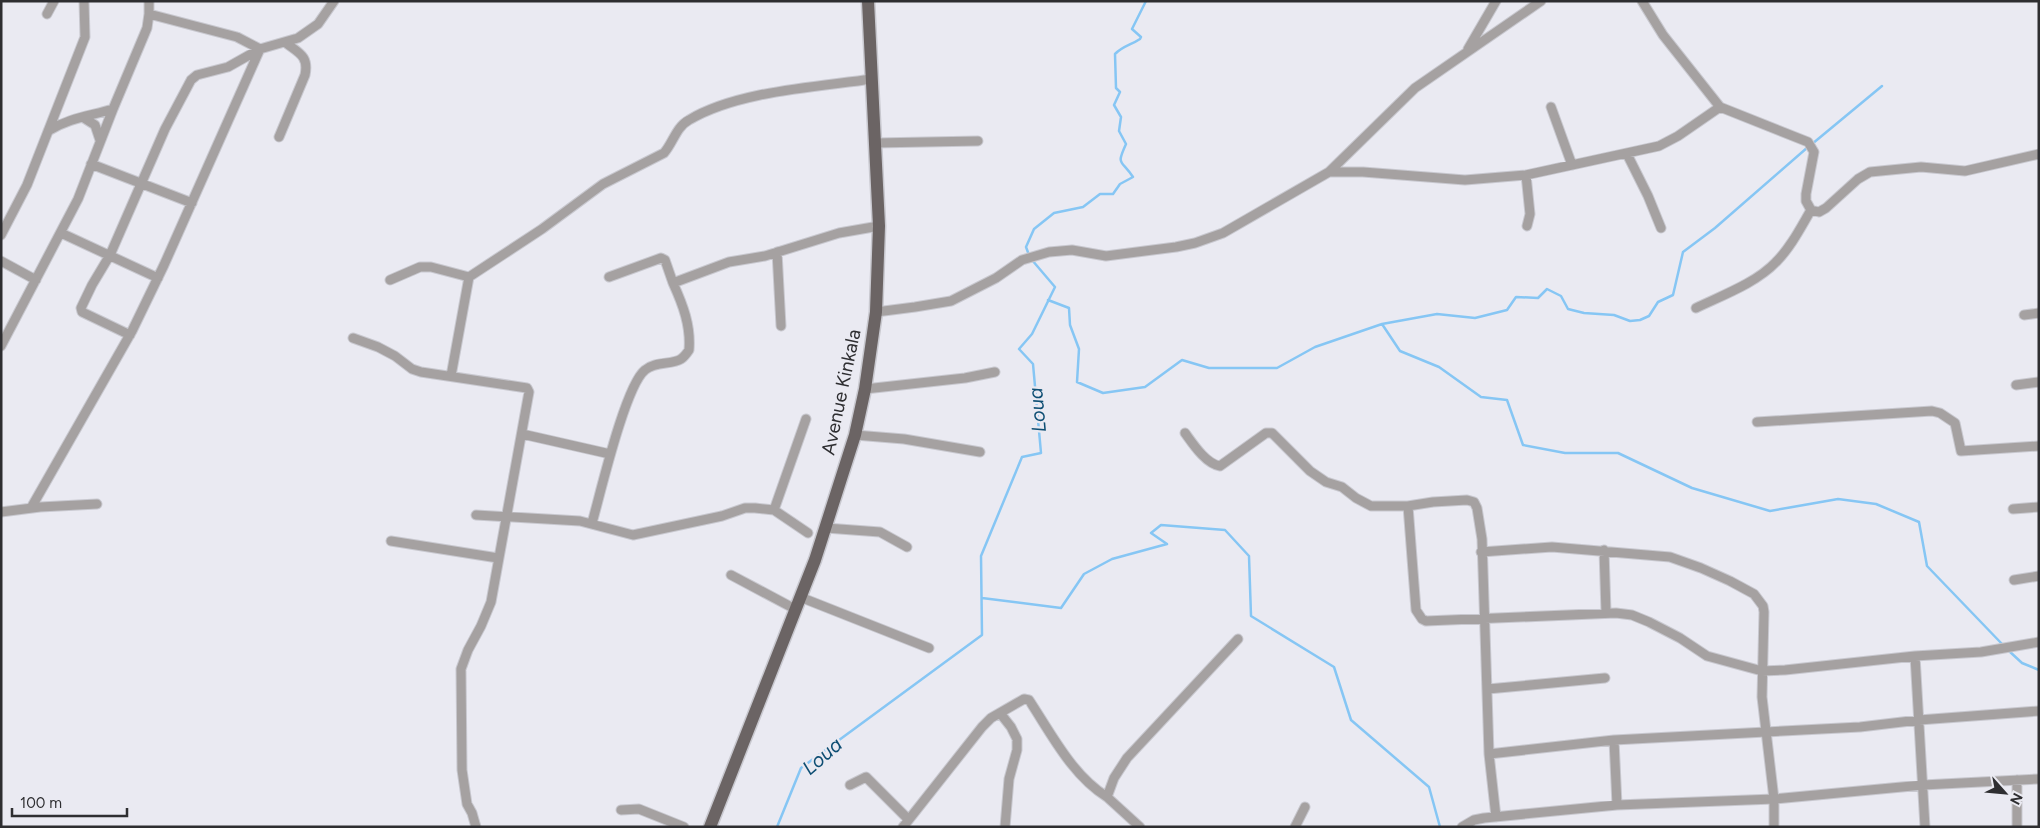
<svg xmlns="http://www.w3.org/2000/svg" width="2040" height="828" font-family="Figtree,sans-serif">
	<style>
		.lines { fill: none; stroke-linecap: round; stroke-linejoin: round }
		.stream { stroke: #86c6f4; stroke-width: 2.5 }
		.street-casing { stroke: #c8c8cf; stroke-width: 11 }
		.primary-casing { stroke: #c8c8cf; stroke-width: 15 }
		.street { stroke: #a5a1a1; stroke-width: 9 }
		.primary { stroke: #6b6464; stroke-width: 12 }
		.labels { text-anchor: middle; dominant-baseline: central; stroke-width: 4.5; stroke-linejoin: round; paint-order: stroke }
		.street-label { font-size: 19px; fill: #2e2e31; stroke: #eaeaf2 }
		.water-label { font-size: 20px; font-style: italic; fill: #0e4e73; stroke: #eaeaf2 }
	</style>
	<rect width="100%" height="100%" fill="#eaeaf2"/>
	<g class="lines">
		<path class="stream" d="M1812,144L1882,86
			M1029,255L1026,247L1034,229L1054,213L1083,207L1100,194H1113L1120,184L1133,177C1121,159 1116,166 1126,144L1119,131L1121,117L1114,105L1120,92L1116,88L1115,54C1123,46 1131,45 1140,39L1141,37L1132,29L1146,1
			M1048,300L1069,308L1070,325L1079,349L1077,382L1103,393L1145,387L1182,360L1209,368H1277L1315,347L1382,324L1400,351L1439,367L1481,397L1507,400L1523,445L1565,453H1618L1692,488L1770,511L1838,499L1876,504L1919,522L1927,566L2003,645
			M1382,324L1437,314L1475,318L1507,310L1516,297L1538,298L1547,289L1561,296L1568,309L1584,313L1614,315L1630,321L1640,320L1649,316L1658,302L1673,295L1683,252L1715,228L1808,147
			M982,598L1061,608L1084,574L1112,559L1167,544L1151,533L1161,525L1225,530L1249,556L1251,616L1334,667L1351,720L1429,787L1440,827
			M2009,651L2022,663L2039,670
			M777,827L801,768L982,635L981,556L1022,457L1041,453L1033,364L1019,349L1032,334L1055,287L1032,260"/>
		<defs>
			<path id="street" d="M149,1V14
				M1642,1L1663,35L1720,107L1808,142L1814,152L1806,194V201L1811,210L1819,212L1826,208L1858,179L1870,172L1921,167L1965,171L2039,154
				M47,14L54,1
				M1468,49L1496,1
				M1551,107L1572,165
				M84,118L95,125L100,140
				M48,131C69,118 90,116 113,109
				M279,137L305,75C309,56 299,53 286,43
				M875,143L978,141
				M1627,154L1648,196L1661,228
				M91,164L192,203
				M1329,172H1363L1465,180L1526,175L1659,146L1678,136L1720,107
				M1526,175L1530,214L1527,226
				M61,233L158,278
				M1,235L27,185L85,37L84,1
				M777,252L781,326
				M1,261L36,280
				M609,277L661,258L665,260L673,283
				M390,280L420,267H431L469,277
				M1696,308C1723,295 1756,283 1776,262C1791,247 1801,227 1811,210
				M876,312L915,307L951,301L996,278L1022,260L1049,252L1072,250L1106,256L1176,247L1195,243L1223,233L1329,172L1415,88L1541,1
				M2024,315L2039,313
				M130,335L82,312L81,308L92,285L110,255L165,129L191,80L197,75L228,67L260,49L298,38L318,24L334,1
				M353,338L378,347L395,356L412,369L421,372L527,388L529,392L491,602L481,626L468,650L461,669L462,770L467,804L472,813L476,827
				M1,346L78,199L113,109L147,28L149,14L237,37L260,49
				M451,376L469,277L542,229L603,184L664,153C673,143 676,127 689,120C737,91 817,87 872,79
				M2016,385L2039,382
				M865,389L965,378L995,372
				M1757,422L1932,411L1940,413L1955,423L1961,451L2039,446
				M1185,433C1193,444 1206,464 1220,466L1266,433H1272L1310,471L1326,482L1342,487L1356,498L1371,506H1408L1433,502L1467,500L1474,502L1477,508L1482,539L1489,754L1496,817
				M522,434L610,454
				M855,435L904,439L980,452
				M1408,506L1416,610L1422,619L1426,621L1616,613L1632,615L1649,622L1680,638L1707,656L1762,671L1785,670L1915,656L1981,652L2039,642
				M31,508L132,331L164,265L260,49
				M2013,509L2039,507
				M774,510L806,419
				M1,512L40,507L97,504
				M476,515L580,521L633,535L722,516L745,508H755L774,510L808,533
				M592,523C600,495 625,386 645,370C655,361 672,365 681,359C684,357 687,353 689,350C691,326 683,305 673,283L729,262L765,256L839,233L879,226
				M826,528L880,532L907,547
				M391,541L498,558
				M1604,550L1606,612
				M1481,552L1552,547L1670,557L1701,568L1730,581L1754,594L1763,606L1764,612L1762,697L1774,799V827
				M731,575L795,609
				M2014,580L2039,576
				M800,597L929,648
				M1915,656L1925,827
				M1488,689L1605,678
				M1000,713L1011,727L1017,739V750L1009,779L1005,827
				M1614,740L1617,805
				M1489,754L1614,740L1860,727L1919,720L2039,711
				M850,785L866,777L908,819
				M621,810L639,809L684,827
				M903,827L982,727L991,718L1024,699L1029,700C1052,735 1072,775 1107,797
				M1140,827L1107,797L1114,778L1127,758L1238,639
				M1295,827L1305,807
				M1462,827L1474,820L1484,818L1617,805L1774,799L1923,785L2039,779
				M2017,827V780"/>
			<path id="primary" d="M710,827L815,560L855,435L865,389L876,312L879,226L868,1"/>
		</defs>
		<use href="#street" class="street-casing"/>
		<use href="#primary" class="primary-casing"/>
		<use href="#street" class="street"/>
		<use href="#primary" class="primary"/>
	</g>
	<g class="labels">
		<g class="street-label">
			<text transform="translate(841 392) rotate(-78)">Avenue Kinkala</text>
		</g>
		<g class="water-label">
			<text transform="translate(1037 410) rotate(-95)">Loua</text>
			<text transform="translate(822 756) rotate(-41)">Loua</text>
		</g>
	</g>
	<rect width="2040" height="828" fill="none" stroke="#2e2e31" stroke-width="5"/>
	<g transform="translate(2005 793) rotate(117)" stroke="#eaeaf2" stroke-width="4" paint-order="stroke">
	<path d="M0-4L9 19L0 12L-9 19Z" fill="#2e2e31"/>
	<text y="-8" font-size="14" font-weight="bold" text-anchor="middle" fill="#2e2e31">N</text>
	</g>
	<path d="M12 808v8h115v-8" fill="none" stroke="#2e2e31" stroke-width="2.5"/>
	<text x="20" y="808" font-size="15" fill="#2e2e31" stroke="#eaeaf2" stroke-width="4" paint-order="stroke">100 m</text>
</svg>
